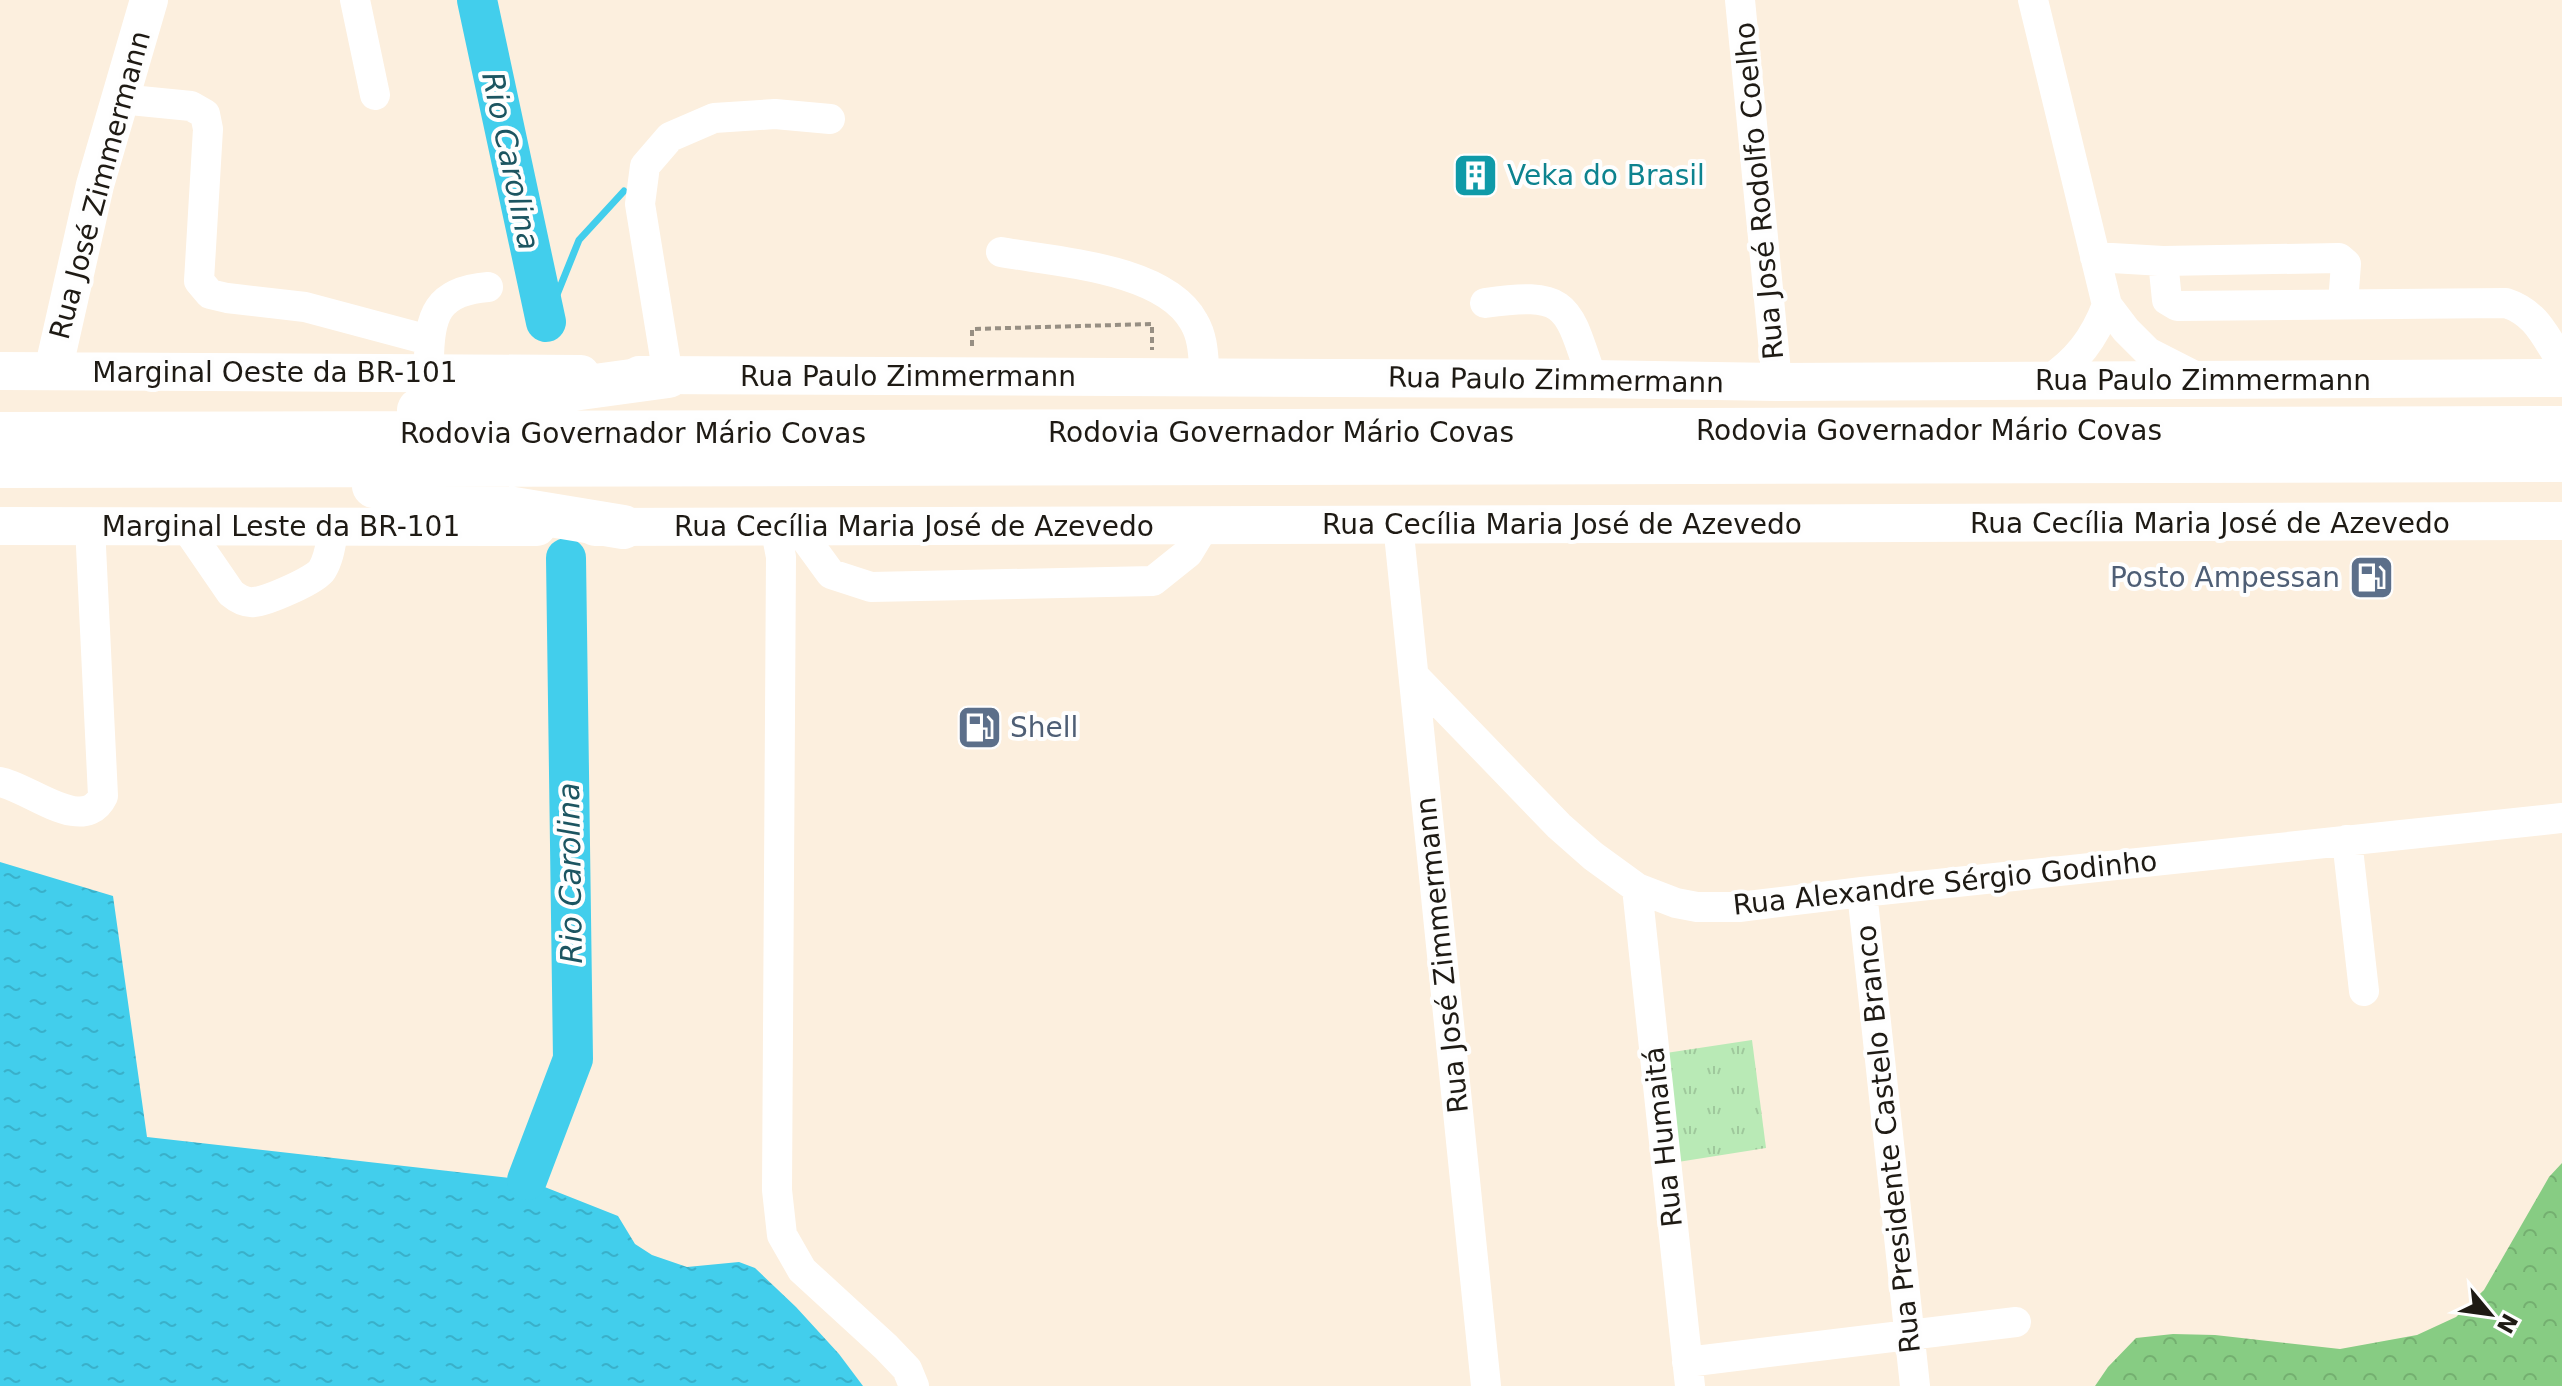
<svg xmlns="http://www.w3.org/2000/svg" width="2562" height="1386" font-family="'DejaVu Sans',sans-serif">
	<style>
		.grass { fill: url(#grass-tufts) }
		.forest { fill: url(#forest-crowns) }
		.water { fill: url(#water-ripples) }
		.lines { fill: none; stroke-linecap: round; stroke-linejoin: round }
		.stream { stroke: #42ceec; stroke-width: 7 }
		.river { stroke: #42ceec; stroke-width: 40 }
		.path { stroke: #978f83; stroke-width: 4; stroke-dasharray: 6 4; stroke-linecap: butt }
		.minor { stroke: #fff; stroke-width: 30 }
		.major { stroke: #fff; stroke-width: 38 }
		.highway { stroke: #fff; stroke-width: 44 }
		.labels { text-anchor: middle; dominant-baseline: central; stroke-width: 8; stroke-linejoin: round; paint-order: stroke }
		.culture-label { font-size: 28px; fill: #0d838f; stroke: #fefefe; text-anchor: start }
		.street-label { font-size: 28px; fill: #1e1a14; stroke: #fefefe }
		.service-label { font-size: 28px; fill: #4e5e75; stroke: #fefefe; text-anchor: end }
		.water-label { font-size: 30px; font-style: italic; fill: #1c5561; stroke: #fefefe }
	</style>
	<defs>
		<pattern id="grass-tufts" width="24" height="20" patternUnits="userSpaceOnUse" patternTransform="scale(2)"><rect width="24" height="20" fill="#b9eab6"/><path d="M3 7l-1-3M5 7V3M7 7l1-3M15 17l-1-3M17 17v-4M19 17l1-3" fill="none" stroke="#9fc89c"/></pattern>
		<pattern id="forest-crowns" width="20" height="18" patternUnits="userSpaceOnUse" patternTransform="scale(2)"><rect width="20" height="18" fill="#87cc83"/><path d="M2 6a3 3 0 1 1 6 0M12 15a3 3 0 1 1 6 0" fill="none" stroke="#74af70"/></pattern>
		<pattern id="water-ripples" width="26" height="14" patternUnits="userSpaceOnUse" patternTransform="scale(2)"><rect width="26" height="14" fill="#42ceec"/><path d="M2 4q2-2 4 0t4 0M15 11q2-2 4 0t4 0" fill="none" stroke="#39b0ca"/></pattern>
	</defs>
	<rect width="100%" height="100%" fill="#fcefde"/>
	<path class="grass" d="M1752,1040L1766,1148L1678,1162L1666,1053Z"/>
	<path class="forest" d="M2562,1163V1386H2095L2108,1367L2136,1338L2173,1334L2215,1335L2340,1349L2417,1335L2456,1317L2484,1290L2549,1177Z"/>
	<path class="water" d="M0,862L113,896L147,1137L527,1180L618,1216L635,1244L652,1255L687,1267L739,1262L755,1268L796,1307L839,1354L863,1386H0Z"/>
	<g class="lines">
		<path class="stream" d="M546,322L579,240L624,191"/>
		<path class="river" d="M477,0L546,322
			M527,1180L573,1059L566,558"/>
		<path class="path" d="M972,346V329L1152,324V350"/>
		<path class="minor" d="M355,0L375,95
			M1740,0L1777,382
			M2033,0L2107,305L2126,330L2148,352L2199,378
			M120,99L191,106L205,114L208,129L199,281L210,294L227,298L305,307L421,338L429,346
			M1001,252C1057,262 1165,268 1194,322C1204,339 1203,358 1205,377
			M2095,257L2163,261
			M1485,303C1569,291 1567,305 1592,379
			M2343,303L2346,264L2339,258L2163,261L2167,300L2177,306L2506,303C2537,313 2545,337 2562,362
			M429,362C429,315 437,291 488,287
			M668,376L640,204L645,166L670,137L714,118L775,114L830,119
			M2047,381C2077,361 2094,339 2107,305
			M1398,524L1486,1386
			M185,526L231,593C237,598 246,603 254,602C267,601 316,580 322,570C330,557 331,541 334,527
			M775,526L781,557L777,1190L782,1235L802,1270L886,1347L907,1369L914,1386
			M796,526L831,574L871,587L1153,581L1188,553L1205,525
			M1414,676L1559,826L1593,856L1637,888L1676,903L1697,907H1739L1862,892L2562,818
			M0,782C29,787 84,836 103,796L90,526
			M2347,840L2364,991
			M1637,888L1690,1386
			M1862,892L1915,1386
			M1687,1362L2016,1322"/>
		<path class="major" d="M0,371L581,374
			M53,371L95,185L149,0
			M639,375L1592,379L1777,382L2562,378
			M0,526L537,527
			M595,527L2562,521"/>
		<path class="highway" d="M419,410L668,376
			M0,434L2562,428
			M0,466L2562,460
			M374,486L623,527"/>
	</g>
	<defs>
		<symbol id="building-square" viewBox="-11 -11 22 22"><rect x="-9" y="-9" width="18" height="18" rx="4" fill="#0f9aa8" stroke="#fefefe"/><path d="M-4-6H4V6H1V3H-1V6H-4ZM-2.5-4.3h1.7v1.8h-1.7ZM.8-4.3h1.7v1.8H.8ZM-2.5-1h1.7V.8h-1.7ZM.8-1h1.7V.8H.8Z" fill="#fff"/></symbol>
		<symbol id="fuel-square" viewBox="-11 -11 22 22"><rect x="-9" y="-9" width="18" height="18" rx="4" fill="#5c6f8a" stroke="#fefefe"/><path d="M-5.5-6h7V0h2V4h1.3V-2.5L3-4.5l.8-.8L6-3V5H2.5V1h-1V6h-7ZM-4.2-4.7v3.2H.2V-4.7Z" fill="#fff"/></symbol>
	</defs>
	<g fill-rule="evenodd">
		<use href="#building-square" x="1450" y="150" width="51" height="51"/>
		<use href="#fuel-square" x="2346" y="552" width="51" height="51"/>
		<use href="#fuel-square" x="954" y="702" width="51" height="51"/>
	</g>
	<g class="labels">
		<g class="culture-label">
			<text x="1507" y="175">Veka do Brasil</text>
		</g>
		<g class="street-label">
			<text transform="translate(100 185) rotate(-75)">Rua José Zimmermann</text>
			<text transform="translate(1759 191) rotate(-95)">Rua José Rodolfo Coelho</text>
			<text x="275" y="372">Marginal Oeste da BR-101</text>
			<text x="908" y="376">Rua Paulo Zimmermann</text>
			<text transform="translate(1556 380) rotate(1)">Rua Paulo Zimmermann</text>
			<text x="2203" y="380">Rua Paulo Zimmermann</text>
			<text x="1929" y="430">Rodovia Governador Mário Covas</text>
			<text x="1281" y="432">Rodovia Governador Mário Covas</text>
			<text x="633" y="433">Rodovia Governador Mário Covas</text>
			<text x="2210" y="523">Rua Cecília Maria José de Azevedo</text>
			<text x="1562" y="524">Rua Cecília Maria José de Azevedo</text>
			<text x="281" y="526">Marginal Leste da BR-101</text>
			<text x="914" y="526">Rua Cecília Maria José de Azevedo</text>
			<text transform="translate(1945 883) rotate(-6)">Rua Alexandre Sérgio Godinho</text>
			<text transform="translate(1442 955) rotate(-96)">Rua José Zimmermann</text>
			<text transform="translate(1663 1137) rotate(-96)">Rua Humaitá</text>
			<text transform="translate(1888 1139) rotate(-96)">Rua Presidente Castelo Branco</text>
		</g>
		<g class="service-label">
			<text x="2340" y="577">Posto Ampessan</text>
			<text x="1010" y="727" text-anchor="start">Shell</text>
		</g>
		<g class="water-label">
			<text transform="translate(511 161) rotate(78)">Rio Carolina</text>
			<text transform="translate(570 873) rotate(-91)">Rio Carolina</text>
		</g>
	</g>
	<g transform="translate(2490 1314) rotate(119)" stroke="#fefefe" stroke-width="6" paint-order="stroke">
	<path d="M0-6L14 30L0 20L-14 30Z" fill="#1e1a14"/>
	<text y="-12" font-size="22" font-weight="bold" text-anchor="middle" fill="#1e1a14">N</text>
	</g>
</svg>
